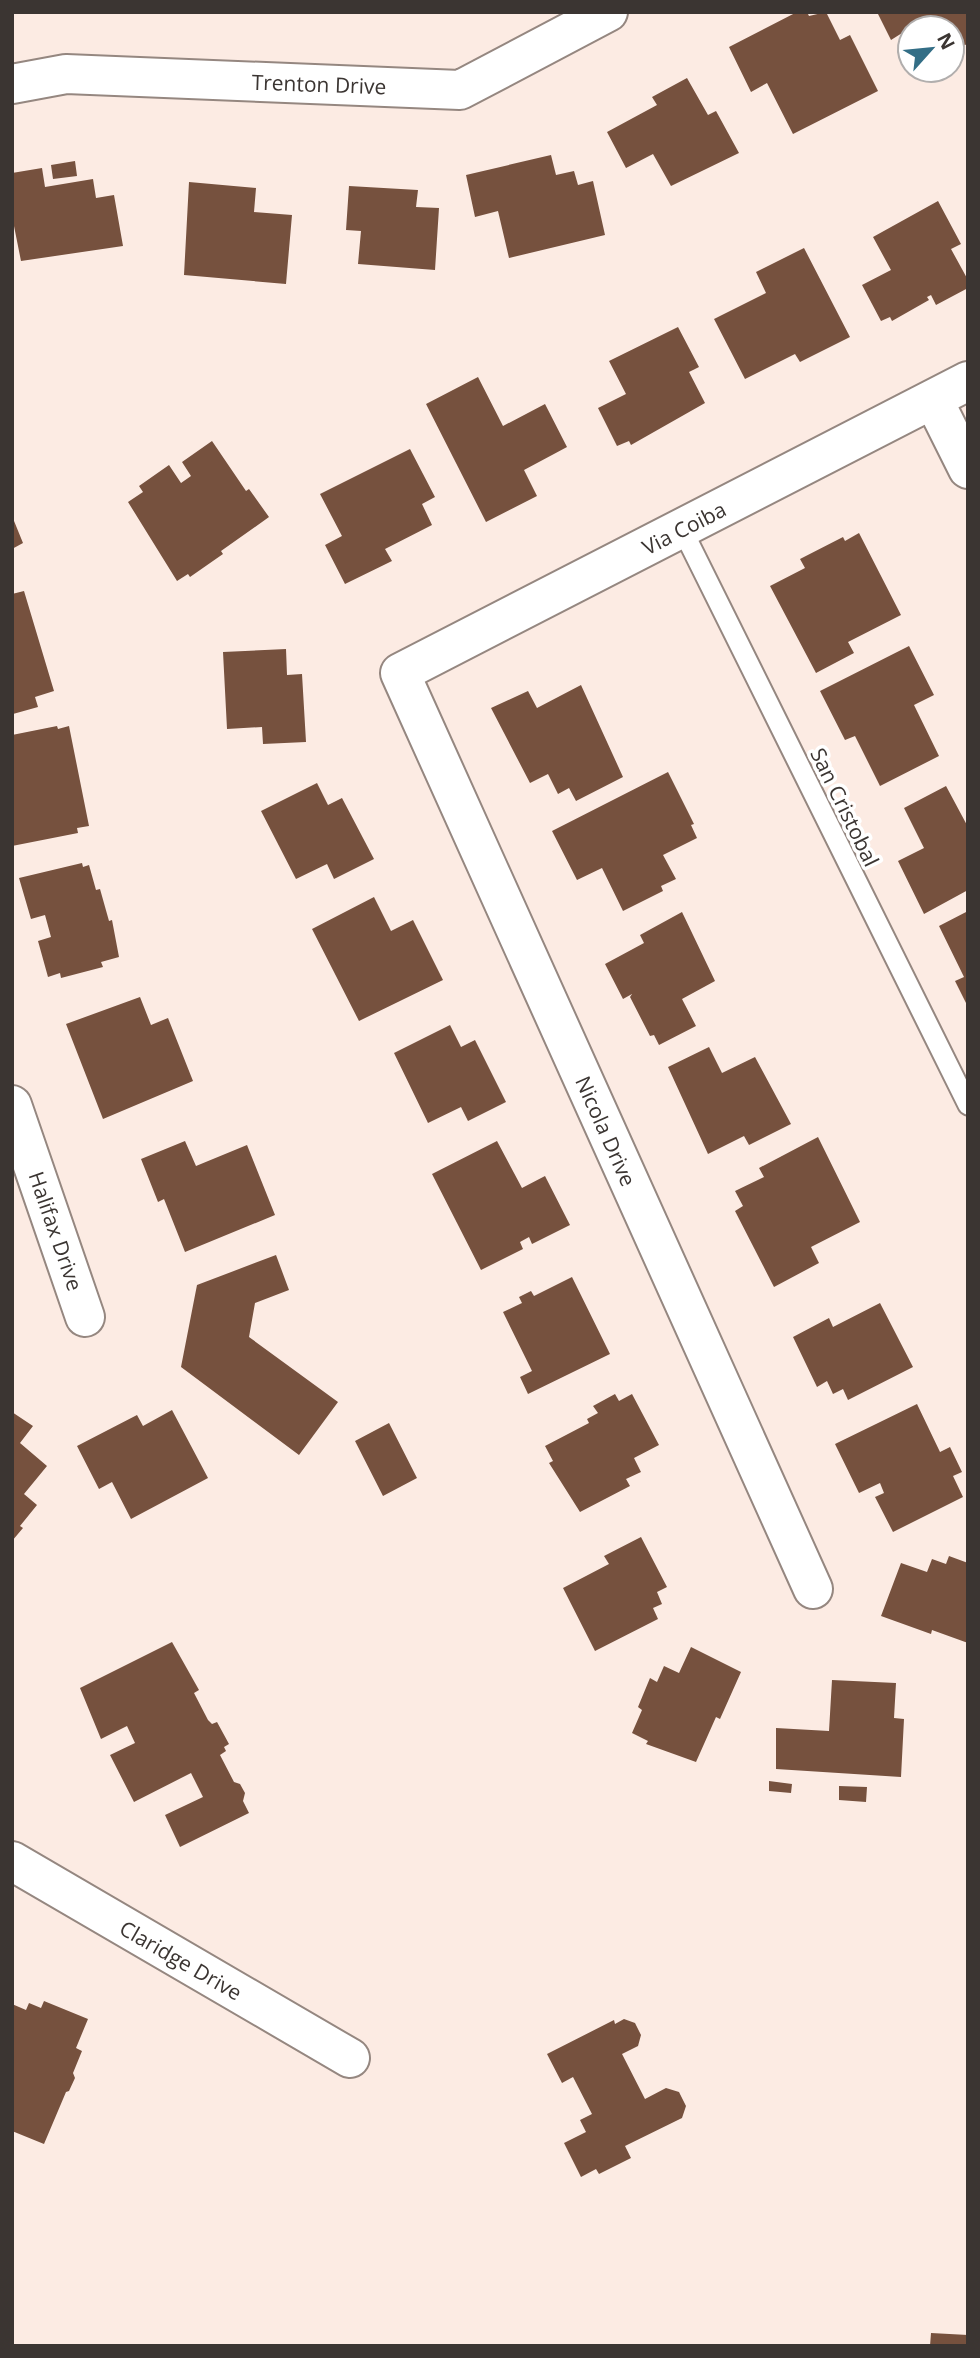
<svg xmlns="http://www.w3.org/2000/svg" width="980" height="2358" font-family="'Open Sans',sans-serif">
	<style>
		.building { fill: #76513e }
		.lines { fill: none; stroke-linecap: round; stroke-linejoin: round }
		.lane-casing { stroke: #958780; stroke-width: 23 }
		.street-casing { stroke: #958780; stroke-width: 42 }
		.lane { stroke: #fff; stroke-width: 19 }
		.street { stroke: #fff; stroke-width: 38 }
		.labels { text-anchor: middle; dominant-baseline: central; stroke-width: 7; stroke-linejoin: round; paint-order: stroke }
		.street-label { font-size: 21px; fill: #3b3532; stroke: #fff }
	</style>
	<rect width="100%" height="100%" fill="#fcebe3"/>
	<path class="building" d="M797,12H807L809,16L826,12L840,40L850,35L878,91L793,134L767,83L751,92L729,47Z
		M877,12H968V44L952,49V28H910L891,40Z
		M687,78L708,115L716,111L739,153L671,186L653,154L626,168L607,132L657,105L652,97Z
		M551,155L556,175L574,171L578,185L593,181L605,235L509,258L498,211L475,217L466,175Z
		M75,161L77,176L53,179L51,165Z
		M42,168L45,187L93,179L96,198L114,195L123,246L21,261L12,216V173Z
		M189,182L256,188L254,212L292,215L286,284L184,275Z
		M349,186L418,190L416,207L439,208L435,270L358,264L361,231L346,230Z
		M938,201L961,244L951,249L968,280V288L936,305L931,295L927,297L929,300L892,321L890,317L881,321L862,285L891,270L873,237Z
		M804,248L850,337L800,362L795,354L745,379L714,319L766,293L756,272Z
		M678,327L699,367L689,372L705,403L631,445L629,441L617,446L598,408L626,394L609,361Z
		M478,377L503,426L545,404L567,447L524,470L537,496L486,522L426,404Z
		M212,441L246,491L249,489L269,517L221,551L223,554L190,577L188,574L177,581L128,502L143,492L139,486L169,465L181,483L191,476L182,462Z
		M410,449L435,497L422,504L432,525L385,549L392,561L345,584L325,545L342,536L320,494Z
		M12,516L23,543L12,549Z
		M859,533L901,615L848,642L854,653L816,673L770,586L805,568L800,559L843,537L845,541Z
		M24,591L54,691L35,697L38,707L13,714L12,594Z
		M909,646L934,695L914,705L939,756L880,786L855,736L845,740L820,691Z
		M286,649L287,675L302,674L306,742L263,744L262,727L227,729L223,652Z
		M581,685L623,777L576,801L569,788L558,794L548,774L530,783L491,708L528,691L537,708Z
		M57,726L58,729L69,726L89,826L77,828L78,833L12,846V735Z
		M668,772L694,824L691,825L697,838L663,855L676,879L661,886L663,891L623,911L602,868L577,880L552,831Z
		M317,783L328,805L342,798L374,859L334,879L327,864L296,879L261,811Z
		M946,786L968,827V890L924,914L898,861L924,848L904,808Z
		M82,863L83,867L89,865L96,890L100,889L109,921L112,920L119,957L101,962L103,967L61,978L60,973L48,977L38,941L51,937L45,915L31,919L19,878Z
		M374,897L391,931L413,920L443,980L359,1021L312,929Z
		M968,911V1007L955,981L964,977L939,926Z
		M682,912L715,981L682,999L696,1026L659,1045L654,1035L650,1036L630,997L632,994L623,999L605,964L644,943L640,935Z
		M140,997L151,1025L168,1018L193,1081L103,1119L66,1024Z
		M450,1025L461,1047L475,1040L506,1102L468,1121L461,1107L428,1123L394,1053Z
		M709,1047L722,1073L755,1057L791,1124L749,1145L744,1136L708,1154L668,1067Z
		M818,1137L860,1222L811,1247L819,1263L774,1287L735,1211L743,1206L735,1191L764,1177L759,1168Z
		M185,1141L196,1166L247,1145L275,1215L185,1252L164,1199L158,1202L141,1159Z
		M497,1141L522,1188L545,1176L570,1225L532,1244L529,1237L520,1242L523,1249L481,1270L432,1174Z
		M276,1255L289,1290L255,1303L249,1337L338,1402L299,1455L181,1367L197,1285Z
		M572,1277L610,1354L528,1394L520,1377L532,1371L503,1312L522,1303L519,1297L531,1291L534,1296Z
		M880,1303L913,1367L848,1400L843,1389L833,1394L827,1381L817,1387L793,1337L829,1318L833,1327Z
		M615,1394L619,1401L632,1394L659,1445L634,1458L641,1472L626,1479L630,1486L580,1512L549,1463L553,1461L545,1446L589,1423L587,1419L598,1413L593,1406Z
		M917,1404L940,1452L950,1447L962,1472L953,1476L963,1497L893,1532L875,1497L884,1493L880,1483L859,1493L835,1444Z
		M172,1410L208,1478L131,1519L112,1482L99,1489L77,1446L137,1415L143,1426Z
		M12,1412L33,1426L20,1443L47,1466L24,1494L37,1505L20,1526L23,1528L12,1541Z
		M389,1423L417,1478L383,1496L355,1441Z
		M641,1537L667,1587L657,1592L662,1604L653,1608L658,1619L595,1651L563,1588L609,1564L604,1556Z
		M949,1556L968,1563V1643L932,1630L931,1634L881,1616L901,1563L927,1572L932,1559L946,1564Z
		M172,1642L199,1690L194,1693L208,1720L212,1724L217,1722L229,1744L224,1747L226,1751L220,1755L234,1782L240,1784L245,1793L243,1801L249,1813L180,1847L165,1815L203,1797L191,1773L134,1802L110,1755L135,1743L127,1726L101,1739L80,1688Z
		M691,1647L741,1672L720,1719L716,1717L696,1762L646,1744L648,1741L632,1733L642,1710L638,1707L650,1678L657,1682L664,1666L679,1673Z
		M832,1680L896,1683L894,1718L904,1719L901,1777L776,1769V1728L829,1731Z
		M769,1781L792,1784L791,1793L769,1791Z
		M839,1786L867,1787L866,1802L839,1800Z
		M44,2001L88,2019L76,2048L82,2051L73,2073L75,2078L69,2091L66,2092L44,2144L12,2131V2004L26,2010L29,2003L41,2008Z
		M624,2019L635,2023L641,2035L638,2046L622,2054L645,2099L666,2088L679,2092L686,2106L682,2118L625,2146L631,2158L599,2174L596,2169L581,2177L564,2143L586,2132L580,2120L592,2114L573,2077L562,2083L547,2054L614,2020L615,2024Z
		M931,2333L968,2335V2346H930Z"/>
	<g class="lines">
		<defs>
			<path id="lane" d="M682,529L968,1105"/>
			<path id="street" d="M12,84L66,74L460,90L608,12
				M934,401L968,469
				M12,1105L85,1317
				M813,1589L400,673L968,381
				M12,1861L350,2058"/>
		</defs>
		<use href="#lane" class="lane-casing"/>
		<use href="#street" class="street-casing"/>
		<use href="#lane" class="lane"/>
		<use href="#street" class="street"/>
	</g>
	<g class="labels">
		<g class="street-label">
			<text transform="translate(319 84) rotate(2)">Trenton Drive</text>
			<text transform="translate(684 528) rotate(-27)">Via Coiba</text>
			<text transform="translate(845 807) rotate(64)">San Cristobal</text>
			<text transform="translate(606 1131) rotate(66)">Nicola Drive</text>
			<text transform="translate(56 1231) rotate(71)">Halifax Drive</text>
			<text transform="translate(181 1960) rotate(30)">Claridge Drive</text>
		</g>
	</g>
	<rect width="980" height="2358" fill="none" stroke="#3b3532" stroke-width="28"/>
	<g transform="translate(931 49) rotate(63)"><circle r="33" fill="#ffffff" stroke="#b1aead" stroke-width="2"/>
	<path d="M0-5L12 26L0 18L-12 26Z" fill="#336e86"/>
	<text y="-10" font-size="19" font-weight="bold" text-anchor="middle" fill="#3b3532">N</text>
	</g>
</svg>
